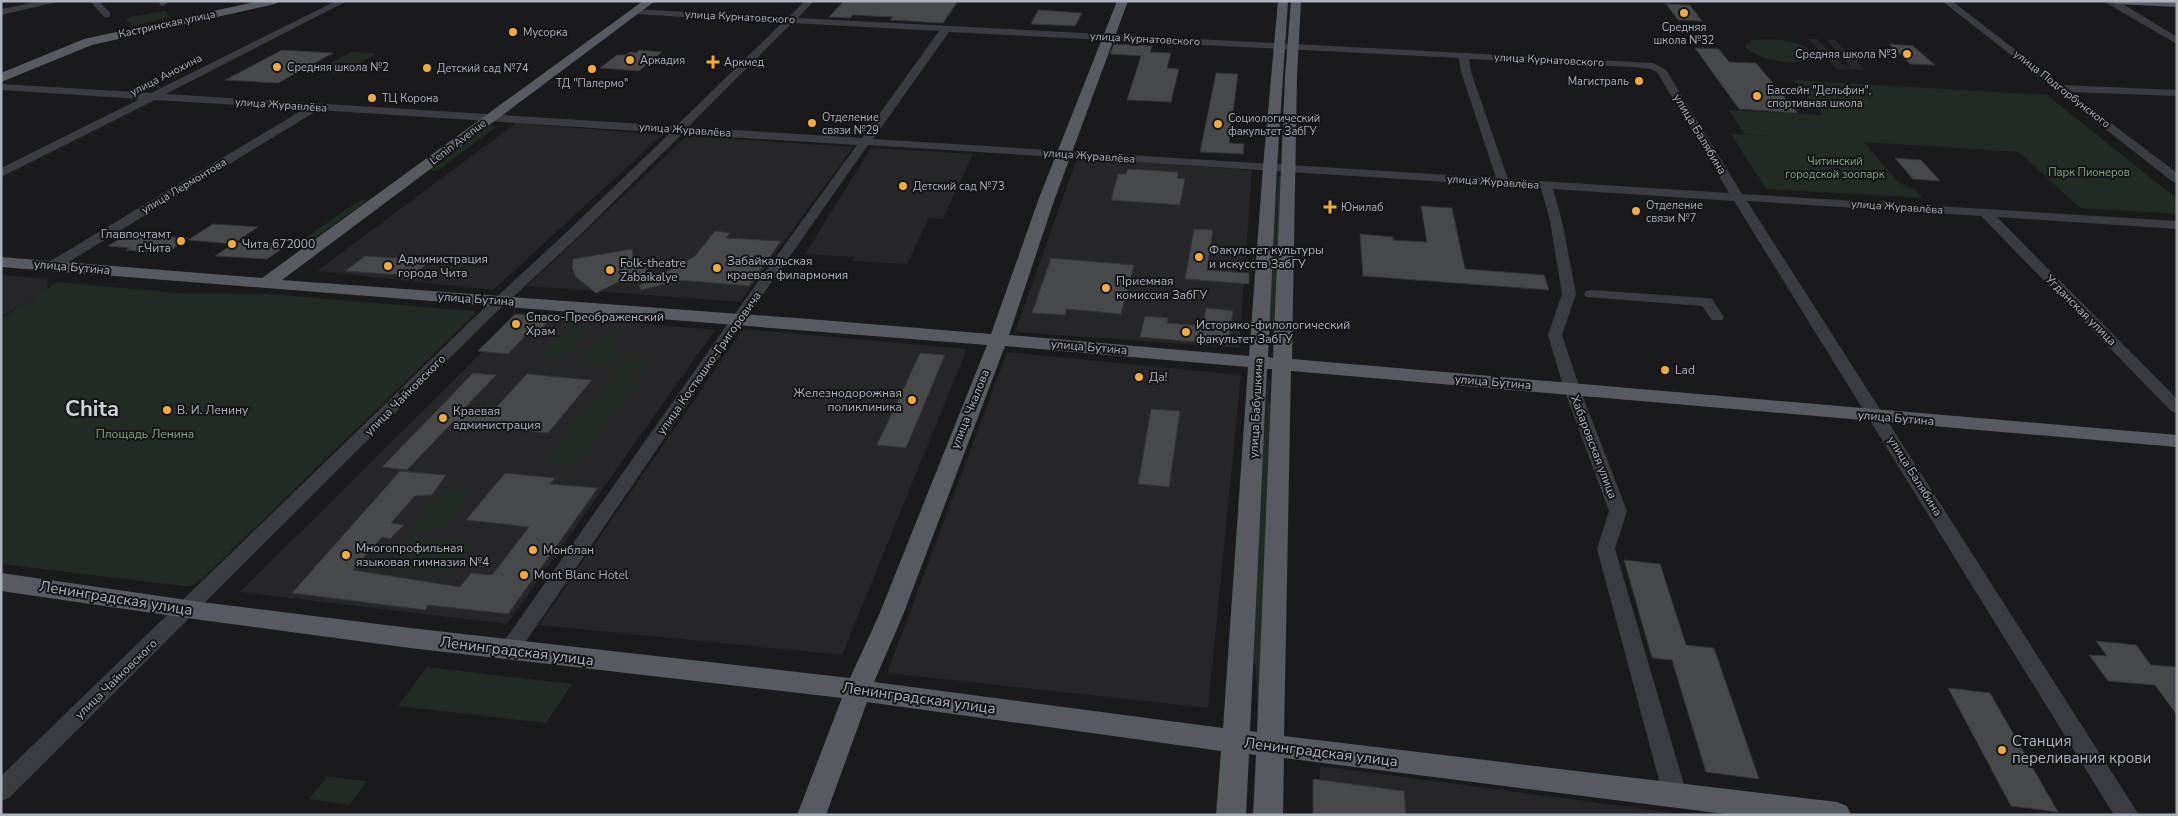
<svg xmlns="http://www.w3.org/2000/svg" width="2178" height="816" font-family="'Nunito Sans',sans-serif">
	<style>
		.built { fill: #262629 }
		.green { fill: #222b23 }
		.building { fill: #47484c; stroke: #343438 }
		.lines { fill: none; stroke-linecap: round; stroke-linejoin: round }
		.minor { fill: #3b3c41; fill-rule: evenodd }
		.major { fill: #575a60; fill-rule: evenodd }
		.poi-dot { fill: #f1aa3e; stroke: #151517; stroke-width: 2 }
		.labels { text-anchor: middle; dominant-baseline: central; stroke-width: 4; stroke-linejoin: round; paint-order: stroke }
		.far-street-label { font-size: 11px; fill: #adb2bc; stroke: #151517 }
		.far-poi-label { font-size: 11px; fill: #adb2bc; stroke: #151517; text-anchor: start }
		.far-park-label { font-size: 11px; fill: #84a684; stroke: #151517 }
		.street-label { font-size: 12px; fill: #adb2bc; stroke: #151517 }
		.poi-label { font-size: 12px; fill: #adb2bc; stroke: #151517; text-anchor: start }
		.park-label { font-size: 12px; fill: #84a684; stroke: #151517 }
		.near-street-label { font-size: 15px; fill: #adb2bc; stroke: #151517 }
		.near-poi-label { font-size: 15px; fill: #adb2bc; stroke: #151517; text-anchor: start }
		.town-label { font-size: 22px; font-weight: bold; fill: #ced1d8; stroke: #151517 }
	</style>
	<rect width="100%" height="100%" fill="#1a1a1c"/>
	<path class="built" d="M1808,39H1817L1843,65L1850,66L1825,39L1835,40L1866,70L1837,69Z
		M516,123L662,135L493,290L317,271Z
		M687,136L853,147L740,302L527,286Z
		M871,148L973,154L943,219L929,218L907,264L852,261L854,257L805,254Z
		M1077,158L1252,170L1239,348L1015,332Z
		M1,275L48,279L47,290L1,317Z
		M521,313L715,330L507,624L240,592Z
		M743,329L967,349L842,655L539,625Z
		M1007,352L1241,375L1208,708L887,673Z
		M1320,766L1690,815H1318Z"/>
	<path class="green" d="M163,11H165L170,17L137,25H132L126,20L131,17Z
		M1753,40C1772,38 1798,39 1813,53L1812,57C1796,68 1761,60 1746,48L1745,45Z
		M351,52L377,53L342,74L315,72Z
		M1793,80L2047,95L2177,199V214L2080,208L2019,152L1864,142L1899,183L1915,190L1923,198L1766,189L1731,134L1793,137L1744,134L1729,110L1823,115Z
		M489,126L496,127L437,171H430Z
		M1278,176L1283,177L1275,352L1273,351L1274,332L1269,326Z
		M360,200H368L303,246L295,245Z
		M60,282L176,293L270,294L474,311L475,314L201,580L191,586H184L1,564V318L47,290L53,284Z
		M571,323L594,325L562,361L538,358Z
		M609,327L621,332L611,344L619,345L617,359L611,366L578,362Z
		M626,358L654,361L642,375H636L632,380L638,381L574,466L543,463Z
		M1268,381H1270L1268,402L1272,406L1258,712L1256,666L1250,656Z
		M445,487L474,489L440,532L409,530Z
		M409,536L474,542L449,574L383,567Z
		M427,667L572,684L546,723L398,706Z
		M327,777L366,781H367L349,805L309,799Z"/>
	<path class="building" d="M844,1H958L943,23L890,20L893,17L853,15L850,18L829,17Z
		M1666,4L1690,5L1702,21L1678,20Z
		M1038,10L1082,13L1075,26L1031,24Z
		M1114,44L1152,46L1150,52L1171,53L1167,68L1179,69L1171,102L1127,100L1141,56L1110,54Z
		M1889,44L1913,46L1935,65L1910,64Z
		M1695,48L1719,49L1729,62L1756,63L1798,113L1739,109Z
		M282,50L333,53L278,83L225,80Z
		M639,50L662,52L639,71L600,68L617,55H626L630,52L636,53Z
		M1216,73L1238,74L1229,143L1244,144L1243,154L1200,152Z
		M1895,158L1921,160L1940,181L1913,179Z
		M1128,169L1178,172L1177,178L1185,179L1180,205L1111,200L1118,174H1126Z
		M1421,206L1452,208L1465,269L1544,275L1549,290L1363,276L1360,234L1393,237V240L1427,242Z
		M213,224L258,227L236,242L285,247L267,259L215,256L233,244L188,240Z
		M1194,229L1213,230L1207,270L1249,273V284L1185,279Z
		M715,231L730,233L726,238L781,241L749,286L678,280L669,282L672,284H665L641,290L639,285L646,282L622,280L596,293L576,277L572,268L573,259L632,249L633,256L637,263L658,276L695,256Z
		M128,234L188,238L167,253L126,250L130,248L108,246Z
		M365,256L431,260L413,276L345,271Z
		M1051,258L1134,265L1121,314L1066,309L1065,315L1032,313Z
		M1206,308L1233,311L1228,345L1140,337L1145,316L1168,318L1167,323L1203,326Z
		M515,314L552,317L538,332L530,331L508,354L478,351Z
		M920,353L945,355L906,448L877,445Z
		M473,373L496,375L461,412L489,415L527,374L592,380L548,433L451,424L407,470L382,467Z
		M1151,409L1180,411L1169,487L1138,484Z
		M400,471L446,475L432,495L415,496L391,523L404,525L390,539L382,537L353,570L460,587L471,573L492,575L529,527L466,520L505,473L555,478L550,484L598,488L508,614L428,605L425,610L292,593Z
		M1624,560L1660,564L1686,645L1714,648L1759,779L1706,772L1672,660L1652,658Z
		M2096,641L2136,645L2151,665L2177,667V715L2155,685L2108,681L2089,655L2107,656Z
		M1948,688L1990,693L2058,812L2011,806Z
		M1313,779L1404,791L1406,815H1313Z"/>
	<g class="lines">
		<path class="minor" d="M42,1H61L1,15V9Z
			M90,1H99L110,13V17H104Z
			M159,1H167V3L163,6L160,5Z
			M336,1H347L166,94L676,126L782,23L637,14L632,11L634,9L788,18L805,1H814L798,18L1653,63L1666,70L1742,194L2177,221V229L1997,217L2177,399V413L2171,411L1981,216L1747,201L2139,815H2114L1734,201L1553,189L1562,221L1576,294L1562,335L1580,389L1627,511L1615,549L1687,795L1683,802L1675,805L1667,802L1663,795L1597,549L1609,511L1564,389L1548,335L1562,294L1550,221L1541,188L868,145L745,320L516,656L509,658L502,656L499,650L502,644L734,315L857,145L682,134L579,236L488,320L9,798L1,801V776L478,314L569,230L670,133L318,110L57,269H47L45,266L47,263L304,109L155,100L1,177V168L140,99L1,90V84L151,93ZM792,23L939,31L862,138L688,127ZM949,32L1459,58L1461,72L1496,178L873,139ZM1469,59L1633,67L1651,69L1657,72L1729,193L1508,179L1471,72Z
			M1942,1H1952L2061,85L2177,90V96L2070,92L2177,173V183L2173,182Z
			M2103,1H2116L2123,4L2177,37V44Z
			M1591,290L1707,298L1712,299L1724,317L1722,320H1712L1702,306L1586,297L1584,294L1586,291Z"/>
		<path class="major" d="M259,1H280L275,4L92,45L1,82V73L84,39Z
			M643,1H655L282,280L809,319L991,334L1039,198L1117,1H1128L1055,198L1009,335L1249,356L1263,167L1278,1H1288L1277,167L1268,357L1273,358L1285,76L1291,1H1301L1297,76L1292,359L2177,435V447L1291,371L1284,736L1837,802L1847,806L1851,815H1733L1284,758L1283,815H1253L1256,755L1249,754L1246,815H1216L1221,751L867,702L826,815H797L842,698L410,648L201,620L1,591V573L201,602L410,628L850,678L879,615L987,345L1,267V257L262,278ZM1005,346L1248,367L1223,728L874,682L903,615ZM1267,369H1272L1257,732L1250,731Z
			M2111,1H2177V7L2116,4Z"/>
	</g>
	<g class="poi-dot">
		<circle cx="1684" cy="13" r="5"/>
		<circle cx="513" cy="32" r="5"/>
		<circle cx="1907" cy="54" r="5"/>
		<circle cx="630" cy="60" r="5"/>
		<path d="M710.5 54.5h5v5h5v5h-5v5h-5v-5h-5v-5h5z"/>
		<circle cx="277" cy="67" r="5"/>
		<circle cx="427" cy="68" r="5"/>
		<circle cx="592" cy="69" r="5"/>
		<circle cx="1639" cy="81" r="5"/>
		<circle cx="1757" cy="96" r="5"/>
		<circle cx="372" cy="98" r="5"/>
		<circle cx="812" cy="123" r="5"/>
		<circle cx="1218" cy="124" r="5"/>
		<circle cx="903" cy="186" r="5"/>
		<path d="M1327.5 199.5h5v5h5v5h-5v5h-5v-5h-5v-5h5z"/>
		<circle cx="1636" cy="211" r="5"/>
		<circle cx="181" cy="241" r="5"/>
		<circle cx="232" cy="244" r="5"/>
		<circle cx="1199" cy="257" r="5"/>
		<circle cx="388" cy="266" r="5"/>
		<circle cx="717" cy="268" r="5"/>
		<circle cx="610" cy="270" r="5"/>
		<circle cx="1106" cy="288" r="5"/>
		<circle cx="516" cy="324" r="5"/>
		<circle cx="1186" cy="332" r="5"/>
		<circle cx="1665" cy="370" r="5"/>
		<circle cx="1139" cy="377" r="5"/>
		<circle cx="912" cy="400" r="5"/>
		<circle cx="167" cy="410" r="5"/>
		<circle cx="443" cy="418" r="5"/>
		<circle cx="533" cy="550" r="5"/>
		<circle cx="346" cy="555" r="5"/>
		<circle cx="524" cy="575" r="5"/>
		<circle cx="2002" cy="750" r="5"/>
	</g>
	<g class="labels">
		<g class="far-street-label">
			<text transform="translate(740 17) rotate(3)">улица Курнатовского</text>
			<text transform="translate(167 24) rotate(-12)">Кастринская улица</text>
			<text transform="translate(1145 39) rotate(3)">улица Курнатовского</text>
			<text transform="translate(1549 60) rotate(3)">улица Курнатовского</text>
			<text transform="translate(166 75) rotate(-27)">улица Анохина</text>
			<text transform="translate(2062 89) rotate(38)">улица Подгорбунского</text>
			<text transform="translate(281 105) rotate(4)">улица Журавлёва</text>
			<text transform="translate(685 130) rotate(4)">улица Журавлёва</text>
			<text transform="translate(458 142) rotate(-37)">Lenin Avenue</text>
			<text transform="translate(1089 156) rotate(4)">улица Журавлёва</text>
			<text transform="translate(1493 182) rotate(4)">улица Журавлёва</text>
			<text transform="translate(184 186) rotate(-31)">улица Лермонтова</text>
			<text transform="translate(1897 207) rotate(4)">улица Журавлёва</text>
		</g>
		<g class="far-poi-label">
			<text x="1684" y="27" text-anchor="middle">Средняя<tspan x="1684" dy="13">школа №32</tspan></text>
			<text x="523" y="32">Мусорка</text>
			<text x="1897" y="54" text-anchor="end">Средняя школа №3</text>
			<text x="640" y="60">Аркадия</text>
			<text x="724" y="62">Аркмед</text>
			<text x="287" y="67">Средняя школа №2</text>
			<text x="437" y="68">Детский сад №74</text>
			<text x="1629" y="81" text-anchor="end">Магистраль</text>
			<text x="592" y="83" text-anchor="middle">ТД "Палермо"</text>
			<text x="1767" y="90">Бассейн "Дельфин",<tspan x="1767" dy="13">спортивная школа</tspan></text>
			<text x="382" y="98">ТЦ Корона</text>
			<text x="822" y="117">Отделение<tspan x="822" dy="13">связи №29</tspan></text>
			<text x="1228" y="118">Социологический<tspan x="1228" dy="13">факультет ЗабГУ</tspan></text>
			<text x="913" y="186">Детский сад №73</text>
			<text x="1646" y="205">Отделение<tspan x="1646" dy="13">связи №7</tspan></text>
			<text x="1341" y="207">Юнилаб</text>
		</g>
		<g class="far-park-label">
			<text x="1835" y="161">Читинский<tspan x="1835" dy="13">городской зоопарк</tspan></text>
			<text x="2089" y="172">Парк Пионеров</text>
		</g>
		<g class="street-label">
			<text transform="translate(1700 134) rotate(59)">улица Балябина</text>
			<text transform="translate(72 267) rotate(5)">улица Бутина</text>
			<text transform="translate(476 299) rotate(4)">улица Бутина</text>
			<text transform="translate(2081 310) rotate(45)">Угданская улица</text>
			<text transform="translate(1089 347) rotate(5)">улица Бутина</text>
			<text transform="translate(709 363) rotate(-55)">улица Костюшко-Григоровича</text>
			<text transform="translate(1493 382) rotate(5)">улица Бутина</text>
			<text transform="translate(405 395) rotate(-45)">улица Чайковского</text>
			<text transform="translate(1256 408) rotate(-87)">улица Бабушкина</text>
			<text transform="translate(970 409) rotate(-68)">улица Чкалова</text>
			<text transform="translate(1896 418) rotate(5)">улица Бутина</text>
			<text transform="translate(1594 447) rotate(69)">Хабаровская улица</text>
			<text transform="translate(1915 476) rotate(58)">улица Балябина</text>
			<text transform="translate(116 679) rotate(-44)">улица Чайковского</text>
		</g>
		<g class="poi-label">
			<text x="171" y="234" text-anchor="end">Главпочтамт<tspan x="171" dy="14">г.Чита</tspan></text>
			<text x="242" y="244">Чита 672000</text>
			<text x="1209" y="250">Факультет культуры<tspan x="1209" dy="14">и искусств ЗабГУ</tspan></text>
			<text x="398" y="259">Администрация<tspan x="398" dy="14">города Чита</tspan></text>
			<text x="727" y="261">Забайкальская<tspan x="727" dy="14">краевая филармония</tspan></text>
			<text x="620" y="263">Folk-theatre<tspan x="620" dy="14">Zabaikalye</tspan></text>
			<text x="1116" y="281">Приемная<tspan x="1116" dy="14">комиссия ЗабГУ</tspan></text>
			<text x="526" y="317">Спасо-Преображенский<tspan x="526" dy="14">Храм</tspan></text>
			<text x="1196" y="325">Историко-филологический<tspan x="1196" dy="14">факультет ЗабГУ</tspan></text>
			<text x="1675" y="370">Lad</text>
			<text x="1149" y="377">Да!</text>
			<text x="902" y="393" text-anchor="end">Железнодорожная<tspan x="902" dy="14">поликлиника</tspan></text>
			<text x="177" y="410">В. И. Ленину</text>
			<text x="453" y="411">Краевая<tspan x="453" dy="14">администрация</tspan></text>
			<text x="356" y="548">Многопрофильная<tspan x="356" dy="14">языковая гимназия №4</tspan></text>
			<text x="543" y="550">Монблан</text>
			<text x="534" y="575">Mont Blanc Hotel</text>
		</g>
		<g class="park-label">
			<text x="145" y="434">Площадь Ленина</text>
		</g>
		<g class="near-street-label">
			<text transform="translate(116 598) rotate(9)">Ленинградская улица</text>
			<text transform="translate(517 651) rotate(7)">Ленинградская улица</text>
			<text transform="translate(919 698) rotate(8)">Ленинградская улица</text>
			<text transform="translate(1321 752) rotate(7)">Ленинградская улица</text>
		</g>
		<g class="near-poi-label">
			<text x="2012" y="741">Станция<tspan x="2012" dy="17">переливания крови</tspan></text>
		</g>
		<g class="town-label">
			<text x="92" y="409">Chita</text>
		</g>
	</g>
	<rect width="2178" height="816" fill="none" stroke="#adb2bc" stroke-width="5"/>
</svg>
